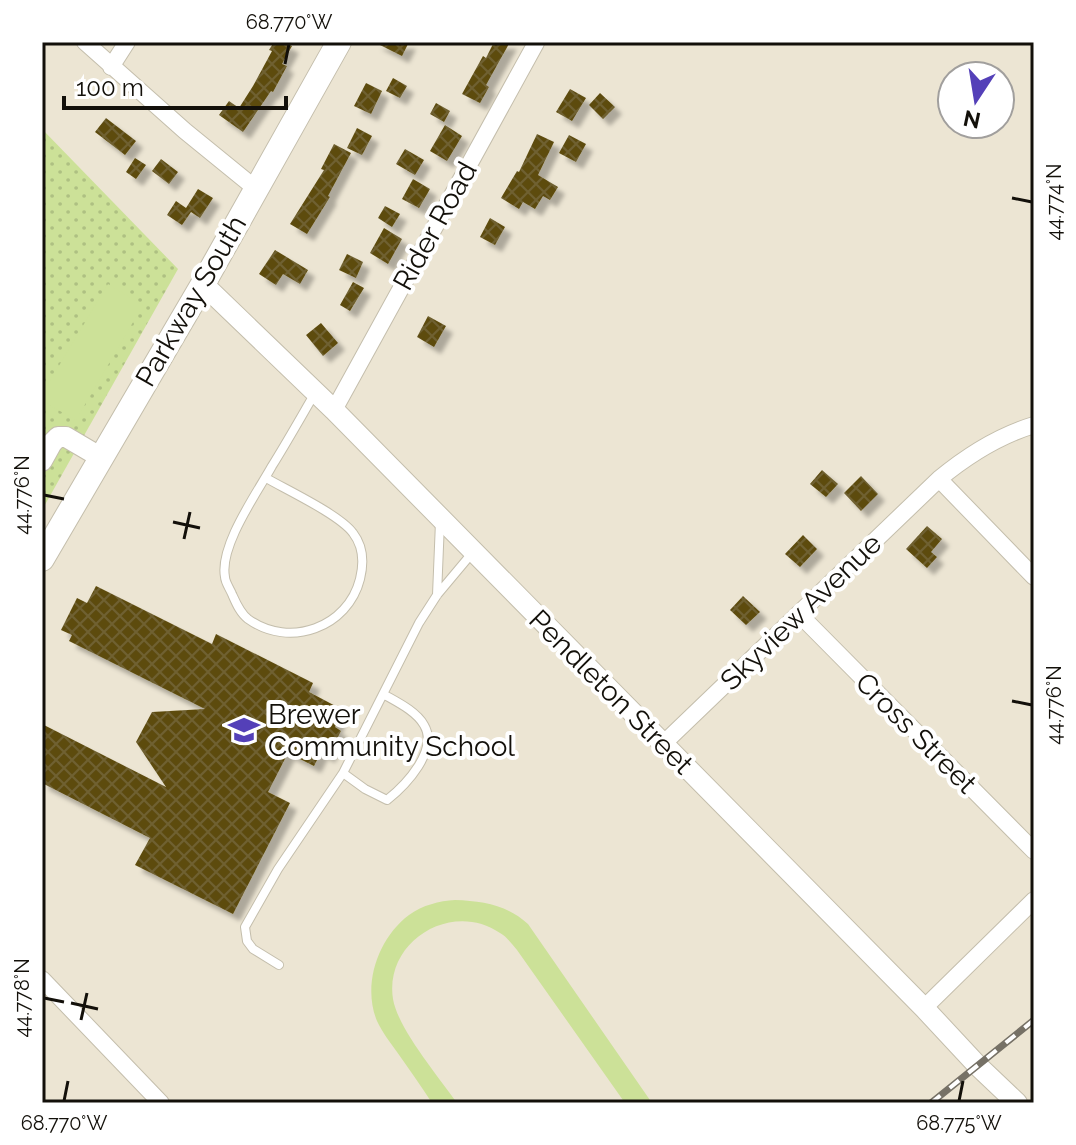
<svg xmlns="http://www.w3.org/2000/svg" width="1076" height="1145" font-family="Raleway,sans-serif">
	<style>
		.park { fill: url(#park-dots) }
		.pitch { fill: #cce198 }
		.building { fill: url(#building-cross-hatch); filter: url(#shadow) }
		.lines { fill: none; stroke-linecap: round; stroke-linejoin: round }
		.service-casing { stroke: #c4beac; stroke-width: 10 }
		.minor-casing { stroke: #c4beac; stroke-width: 18 }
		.tertiary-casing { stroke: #c4beac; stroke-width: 22 }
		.secondary-casing { stroke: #c4beac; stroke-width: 26 }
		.service { stroke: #fff; stroke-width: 8 }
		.minor { stroke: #fff; stroke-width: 16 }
		.tertiary { stroke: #fff; stroke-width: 20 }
		.secondary { stroke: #fff; stroke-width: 24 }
		.rail-casing { stroke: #767166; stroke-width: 7 }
		.rail { stroke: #fff; stroke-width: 4; stroke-dasharray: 12; stroke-linecap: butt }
		.ticks { fill: none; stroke: #13100a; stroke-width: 3 }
		.labels { text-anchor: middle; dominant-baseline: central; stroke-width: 8; stroke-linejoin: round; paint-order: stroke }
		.street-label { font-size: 28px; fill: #13100a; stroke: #fff }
		.poi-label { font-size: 28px; fill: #13100a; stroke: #fff; text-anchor: start }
		.neatline { fill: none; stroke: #13100a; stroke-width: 3 }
		.ticks-label { font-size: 20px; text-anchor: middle; fill: #13100a }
	</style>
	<defs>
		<pattern id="park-dots" width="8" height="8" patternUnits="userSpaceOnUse" patternTransform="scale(2)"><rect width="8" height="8" fill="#cce198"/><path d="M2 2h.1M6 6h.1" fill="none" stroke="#aec082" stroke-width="1.8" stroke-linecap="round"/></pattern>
		<pattern id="building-cross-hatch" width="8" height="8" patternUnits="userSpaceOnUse" patternTransform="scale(2)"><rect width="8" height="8" fill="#5d4b10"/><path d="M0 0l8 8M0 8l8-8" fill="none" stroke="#6f6131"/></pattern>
		<filter id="shadow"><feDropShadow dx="7" dy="7" stdDeviation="2" flood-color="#0004"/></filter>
	</defs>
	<rect width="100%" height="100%" fill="#ece5d3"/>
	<path class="park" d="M42,129L178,269L42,510Z"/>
	<path class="pitch" d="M108,284L143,305L76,420L42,401V394Z
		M455,900C483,901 507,905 528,924L652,1103H625L517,950C512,944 507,937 500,933C452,900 384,941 393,999C398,1029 439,1077 457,1103H432C421,1086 409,1069 397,1052C390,1042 382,1032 377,1021C362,985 378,938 409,915C423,905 439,901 455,900Z"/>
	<path class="building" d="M274,42H284L292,46L282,64L287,66L273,92L271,91L243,132L219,115L229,101L239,108L253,86L272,51L269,50Z
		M374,42H409L402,56Z
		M494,42H510L486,85L489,87L480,103L462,94L483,56L486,58Z
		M393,78L407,86L400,98L386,91Z
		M366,83L382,91L371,114L354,106Z
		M570,89L586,98L572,121L556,112Z
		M600,93L615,107L603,119L589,105Z
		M436,103L450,111L444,122L430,114Z
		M106,118L136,141L125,155L95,132Z
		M445,125L462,136L447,161L430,151Z
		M357,128L372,136L362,155L347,148Z
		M537,134L554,142L538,175L558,187L550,200L543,196L535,209L523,202L519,209L501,198L517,171L519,172Z
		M569,135L586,144L576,162L559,153Z
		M334,144L351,153L328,196L330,197L307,234L290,224L324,170L321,169Z
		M405,149L424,160L415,175L396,164Z
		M135,158L146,165L136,179L126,172Z
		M161,159L178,172L169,184L152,171Z
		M413,179L430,189L419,208L402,199Z
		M198,189L213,198L200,218L191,212L182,225L167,215L176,201L186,208Z
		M385,206L400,214L392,227L378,218Z
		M490,218L505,227L495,245L480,237Z
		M384,228L402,239L388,264L370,253Z
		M275,250L308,270L300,284L283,274L276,285L259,274Z
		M347,254L363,262L356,278L339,270Z
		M353,282L364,288L350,311L340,305Z
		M428,316L446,326L434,347L417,337Z
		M321,323L338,343L323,356L306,335Z
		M822,470L838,484L826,497L810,484Z
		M861,476L878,494L861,511L844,493Z
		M927,526L942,539L931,552L937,557L927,568L906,549Z
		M803,535L817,549L800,567L785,554Z
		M96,586L212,644L216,634L313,683L309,692L343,710L335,727L341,731L328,756L321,752L314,766L288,753L268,792L290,803L233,914L135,865L150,838L42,783V724L166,787L136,742L152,712L205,709L69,641L72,635L61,630L77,598L87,603Z
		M743,596L760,612L746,625L730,610Z"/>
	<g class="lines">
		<defs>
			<path id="service" d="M266,478C287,490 340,515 353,533C363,546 364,563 360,579C348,627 290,649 248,619C240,613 236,603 232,594C230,589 225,582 225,577C219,546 257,493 272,466C287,442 301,417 315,393
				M437,595L440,522
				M343,773L365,789L387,800C406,785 439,750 424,725C416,711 397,702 383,694
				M279,965L253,949L247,941L245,927L278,869L343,773L419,623L437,595L473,552"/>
			<path id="minor" d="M85,42L185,131L255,188
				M111,67L127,42
				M334,410L536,43
				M939,479L1034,577
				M799,614L1034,851
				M663,744L939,479C968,455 998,436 1034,425
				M42,979L161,1103
				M924,1008L1034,900"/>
			<path id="tertiary" d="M203,284L334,410L924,1008L978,1066L1017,1103
				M42,461L52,443L58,437H66L100,457"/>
			<path id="secondary" d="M42,559L203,284L339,42"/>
		</defs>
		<use href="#service" class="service-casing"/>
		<use href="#minor" class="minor-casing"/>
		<use href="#tertiary" class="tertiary-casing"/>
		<use href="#secondary" class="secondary-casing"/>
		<use href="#service" class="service"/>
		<use href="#minor" class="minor"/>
		<use href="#tertiary" class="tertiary"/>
		<use href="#secondary" class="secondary"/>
		<defs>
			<path id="rail" d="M931,1103L1034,1020"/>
		</defs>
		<use href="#rail" class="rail-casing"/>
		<use href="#rail" class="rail"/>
	</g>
	<path class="ticks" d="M285,64L289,44M1012,198L1032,202M44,495L64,499M173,522L200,528M184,539L190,512M1012,701L1032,705M44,998L64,1002M71,1003L98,1009M81,1020L87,993M64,1101L68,1081M959,1101L963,1081"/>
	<defs>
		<symbol id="school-bare" viewBox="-9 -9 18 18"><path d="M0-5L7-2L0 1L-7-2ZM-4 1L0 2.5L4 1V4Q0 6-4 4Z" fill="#5440b8" stroke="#fff" stroke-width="2.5" paint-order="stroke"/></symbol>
	</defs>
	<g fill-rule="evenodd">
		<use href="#school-bare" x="222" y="708" width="44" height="44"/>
	</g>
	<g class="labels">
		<g class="street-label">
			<text transform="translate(435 226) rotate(-61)">Rider Road</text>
			<text transform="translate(191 301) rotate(-60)">Parkway South</text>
			<text transform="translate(801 612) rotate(-44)">Skyview Avenue</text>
			<text transform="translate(611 692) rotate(45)">Pendleton Street</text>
			<text transform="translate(916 733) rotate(45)">Cross Street</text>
		</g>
		<g class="poi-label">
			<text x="268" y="714">Brewer<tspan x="268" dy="32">Community School</tspan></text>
		</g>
	</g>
	<rect width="1076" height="1145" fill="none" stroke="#ffffff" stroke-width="88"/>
	<g transform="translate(976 100) rotate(192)"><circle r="38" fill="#ffffff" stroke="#a19f9d" stroke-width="2"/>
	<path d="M0-6L14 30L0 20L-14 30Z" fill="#5440b8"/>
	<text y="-12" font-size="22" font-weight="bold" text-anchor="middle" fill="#13100a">N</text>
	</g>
	<path d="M64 96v12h222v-12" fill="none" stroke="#13100a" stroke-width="4"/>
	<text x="76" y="96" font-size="24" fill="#13100a" stroke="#ffffff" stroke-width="6" paint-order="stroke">100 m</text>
	<rect x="44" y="44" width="988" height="1057" class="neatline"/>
	<g class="ticks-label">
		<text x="289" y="29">68.770°W</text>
		<text transform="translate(1054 202) rotate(-90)" y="7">44.774°N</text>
		<text transform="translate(22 495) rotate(-90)" y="7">44.776°N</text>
		<text transform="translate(1054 705) rotate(-90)" y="7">44.776°N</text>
		<text transform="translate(22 998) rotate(-90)" y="7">44.778°N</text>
		<text x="64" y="1130">68.770°W</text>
		<text x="959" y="1130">68.775°W</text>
	</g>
</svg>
